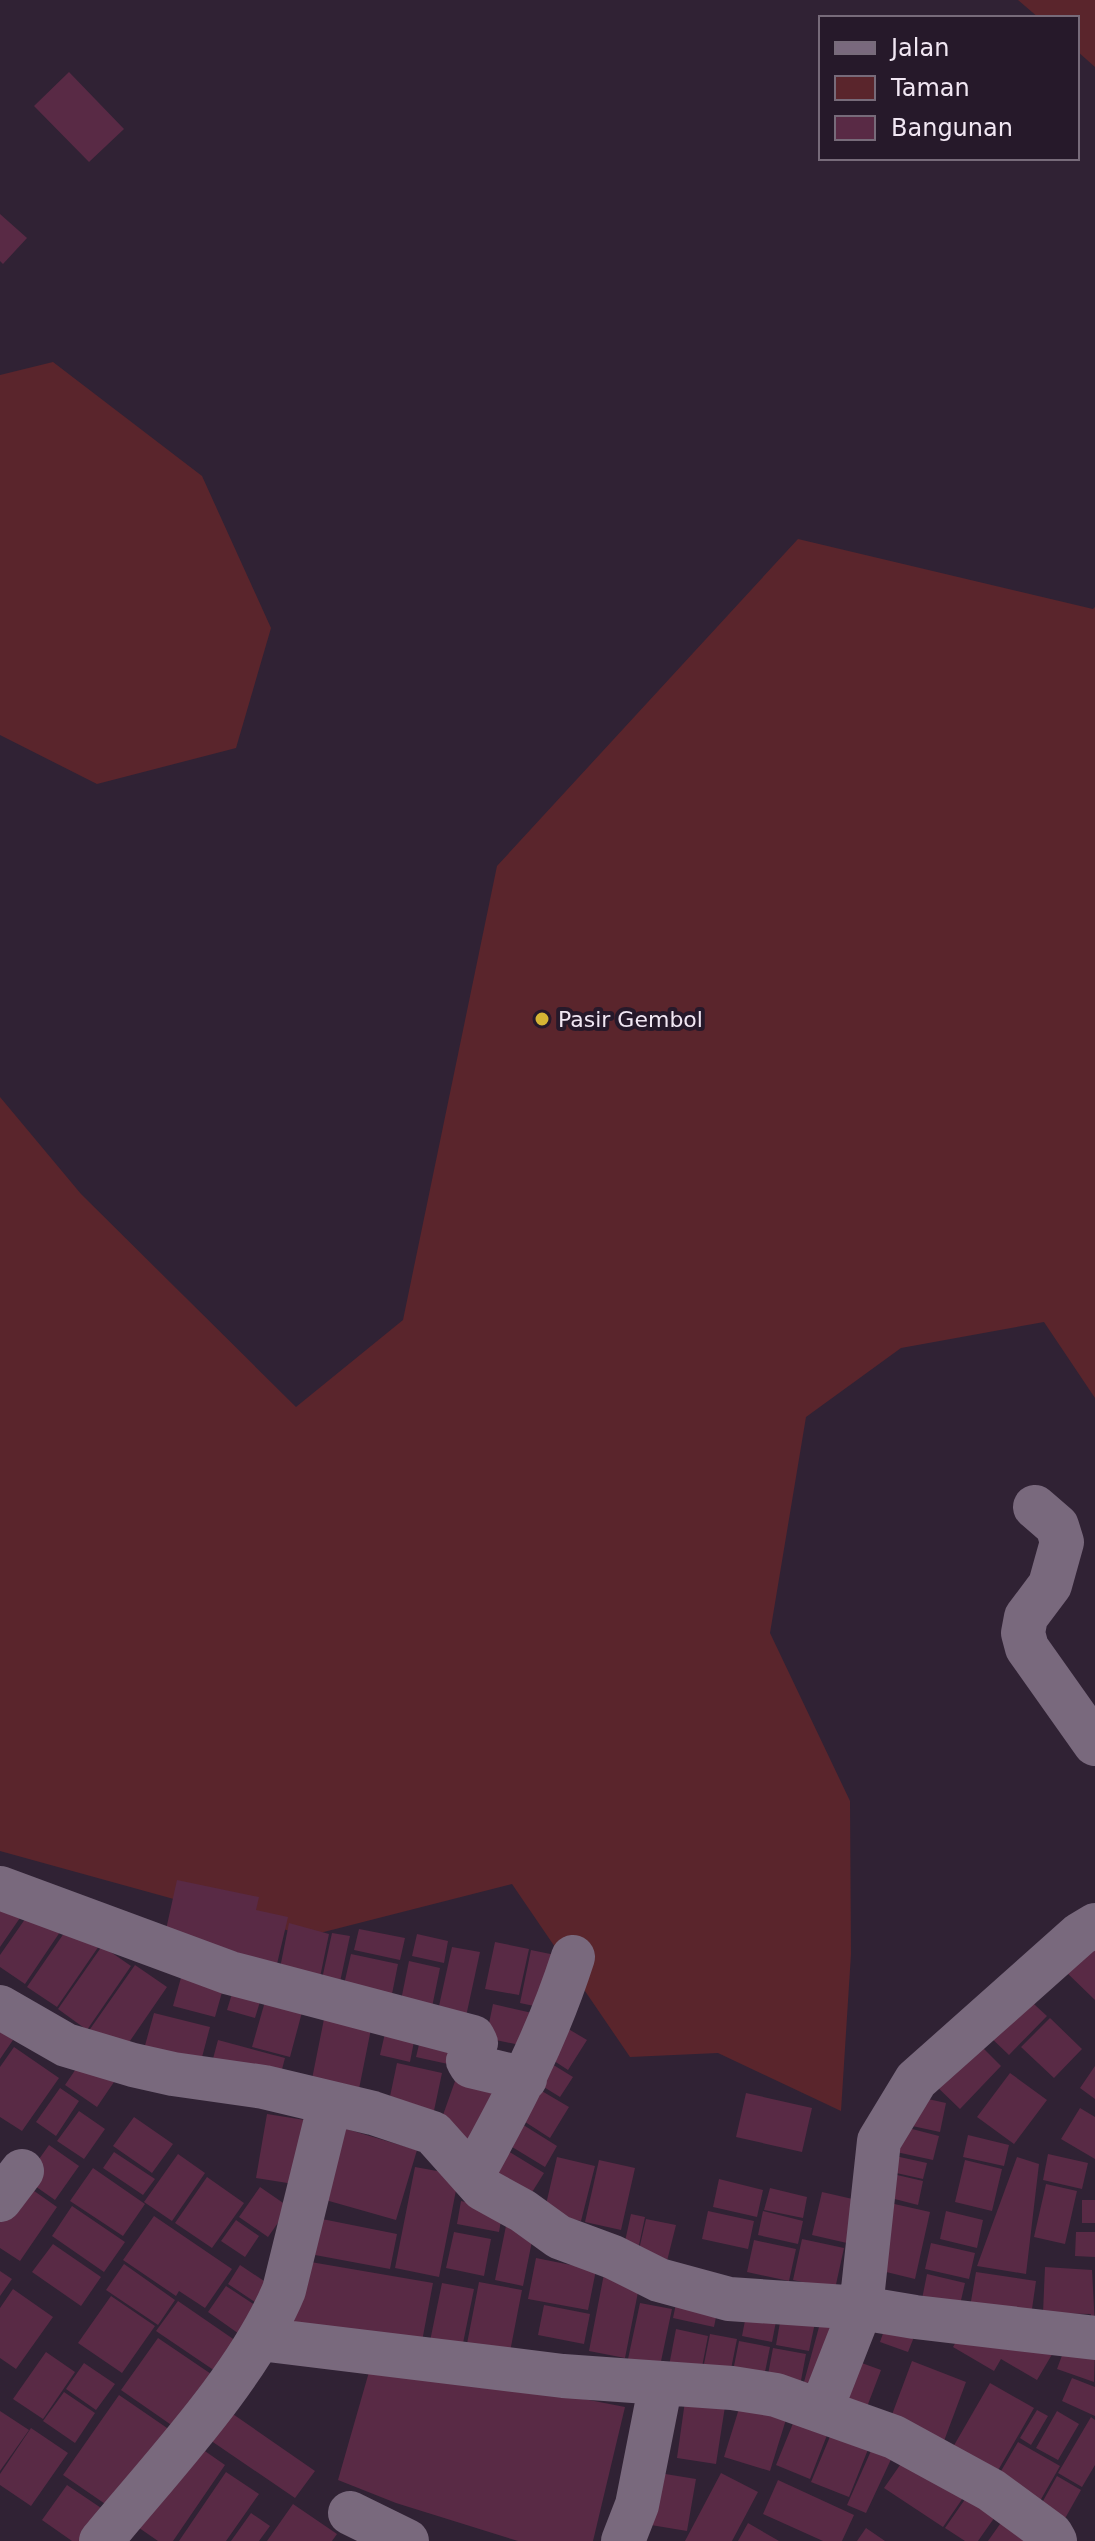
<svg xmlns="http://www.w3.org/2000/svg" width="1095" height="2541" font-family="'DejaVu Sans',sans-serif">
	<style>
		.green { fill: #5a252c }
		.building { fill: #592a45 }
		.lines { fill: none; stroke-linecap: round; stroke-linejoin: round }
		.minor { stroke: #79697d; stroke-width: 44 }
		.poi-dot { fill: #d6b534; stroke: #26192a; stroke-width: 3 }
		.labels { text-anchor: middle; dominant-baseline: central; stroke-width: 8; stroke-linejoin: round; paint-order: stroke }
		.poi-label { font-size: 22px; fill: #f1e7f3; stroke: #26192a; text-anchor: start }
	</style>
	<rect width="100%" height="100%" fill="#302234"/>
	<path class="green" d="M1018,0H1095V67L1077,51V18H1039Z
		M53,362L202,476L271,628L236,748L97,784L0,735V375Z
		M798,539L1093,609L1095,607V1398L1044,1322L901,1348L806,1417L770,1633L850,1801L851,1954L841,2111L718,2053L630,2057L512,1884L308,1936L0,1851V1097L81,1194L296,1407L403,1320L497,866Z"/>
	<path class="building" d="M69,72L124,129L89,162L34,106Z
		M0,214L27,238L3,264L0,261Z
		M177,1880L259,1897L256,1910L288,1917L277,1964L163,1943Z
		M0,1896L24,1912L0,1947Z
		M30,1912L60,1932L25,1984L0,1967V1955Z
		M71,1923L101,1943L57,2007L27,1987Z
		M289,1923L329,1934L319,1982L279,1973Z
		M359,1929L405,1938L400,1960L354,1950Z
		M332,1933L350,1936L340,1982L322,1979Z
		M417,1934L448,1941L444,1963L412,1956Z
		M1095,1937V2000L1063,1969Z
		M495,1942L529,1949L519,1995L485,1989Z
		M102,1946L131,1966L87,2030L58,2009Z
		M452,1947L480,1952L465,2021L437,2015Z
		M531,1950L560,1956L548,2009L520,2003Z
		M351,1954L398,1964L391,1999L343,1989Z
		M409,1961L440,1968L430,2017L399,2010Z
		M135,1965L167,1987L121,2054L88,2032Z
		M184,1967L226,1978L215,2017L173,2006Z
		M234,1987L262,1995L255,2018L227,2010Z
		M268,1991L305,2001L290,2057L252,2047Z
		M1024,1995L1047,2016L1009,2055L986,2033Z
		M493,2004L541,2015L535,2048L486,2038Z
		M154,2013L210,2027L197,2076L141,2060Z
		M1050,2018L1082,2049L1054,2078L1021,2047Z
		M324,2019L371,2029L357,2099L310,2089Z
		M388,2020L417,2026L410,2062L380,2055Z
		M560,2024L587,2040L568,2070L542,2053Z
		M0,2031L13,2040L0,2059Z
		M422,2032L462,2040L457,2066L416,2057Z
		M973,2038L1001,2066L960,2109L931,2081Z
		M218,2040L285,2058L277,2088L210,2070Z
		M14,2047L59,2078L22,2131L0,2117V2067Z
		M82,2060L114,2082L97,2107L65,2085Z
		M547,2061L573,2077L560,2097L534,2081Z
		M397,2063L442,2073L432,2120L387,2111Z
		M1095,2066V2099L1080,2088Z
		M459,2070L503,2085L482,2144L438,2129Z
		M1010,2073L1047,2100L1014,2144L977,2117Z
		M535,2087L569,2107L550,2138L516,2116Z
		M60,2088L79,2101L56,2136L36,2122Z
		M746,2093L812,2108L802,2152L736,2137Z
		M910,2095L946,2103L940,2132L903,2124Z
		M1080,2108L1095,2117V2159L1061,2139Z
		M79,2111L105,2129L84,2159L57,2141Z
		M267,2114L311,2121L300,2185L256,2178Z
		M134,2117L173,2144L152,2173L113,2146Z
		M517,2121L557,2146L545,2167L504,2142Z
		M893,2124L939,2136L933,2160L887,2150Z
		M343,2128L417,2150L396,2220L322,2199Z
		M968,2135L1009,2145L1004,2166L963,2157Z
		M49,2145L79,2166L55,2200L25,2179Z
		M503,2148L544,2173L524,2205L484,2179Z
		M114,2152L155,2179L143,2195L103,2168Z
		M178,2154L205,2173L172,2221L144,2202Z
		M886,2154L927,2163L923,2179L883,2170Z
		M1048,2154L1088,2163L1082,2189L1043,2180Z
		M557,2157L595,2166L581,2221L544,2213Z
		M1017,2157L1039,2164L1026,2274L977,2266Z
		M599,2160L635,2168L621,2230L585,2222Z
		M965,2160L1002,2169L992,2211L955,2202Z
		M415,2167L459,2175L439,2277L395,2268Z
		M93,2168L145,2204L123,2236L70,2201Z
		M884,2172L923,2181L918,2205L879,2195Z
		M207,2177L244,2203L212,2248L175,2223Z
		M719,2179L763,2190L757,2217L713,2207Z
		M20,2181L57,2207L20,2261L0,2248V2209Z
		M1046,2184L1077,2191L1065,2244L1034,2237Z
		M260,2187L289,2207L268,2237L239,2217Z
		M770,2188L807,2197L803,2218L764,2210Z
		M822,2192L857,2200L847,2243L812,2235Z
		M1082,2200H1095V2223H1082Z
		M461,2201L503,2210L499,2232L457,2224Z
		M890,2203L930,2212L915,2279L874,2269Z
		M72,2206L125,2242L104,2272L52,2236Z
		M708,2211L754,2221L748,2249L702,2239Z
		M763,2211L803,2221L798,2244L758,2235Z
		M946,2211L983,2220L977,2248L940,2239Z
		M631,2214L645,2217L636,2259L622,2255Z
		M154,2216L232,2269L205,2308L179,2291L176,2296L123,2260Z
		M508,2216L536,2221L523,2286L495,2280Z
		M322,2219L397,2234L390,2269L315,2255Z
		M646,2219L676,2225L667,2261L638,2254Z
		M236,2220L259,2236L245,2257L221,2241Z
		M454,2232L491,2239L484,2276L446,2268Z
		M1076,2232H1095V2257L1075,2256Z
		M802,2239L844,2248L835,2289L793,2280Z
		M754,2240L796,2249L789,2281L747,2272Z
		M931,2243L975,2253L969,2279L925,2269Z
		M53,2244L101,2277L81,2306L32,2272Z
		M536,2258L596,2270L588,2310L528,2299Z
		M299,2260L433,2283L420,2352L286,2326Z
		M124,2264L175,2300L158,2325L106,2290Z
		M240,2265L276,2289L264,2308L228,2284Z
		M1045,2267L1092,2270L1095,2326H1091V2314L1043,2313Z
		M0,2271L12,2279L0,2296Z
		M976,2272L1036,2281L1031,2316L970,2307Z
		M604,2274L640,2282L625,2358L589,2351Z
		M927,2274L965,2283L959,2309L922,2299Z
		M479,2282L522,2290L508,2362L465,2354Z
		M442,2283L474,2289L461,2353L429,2346Z
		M226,2286L261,2309L242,2336L208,2312Z
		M13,2289L53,2317L16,2369L0,2358V2308Z
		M678,2294L719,2302L714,2327L673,2318Z
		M111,2296L155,2326L122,2373L78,2343Z
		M178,2301L239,2343L218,2373L156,2331Z
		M640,2303L672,2309L660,2366L628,2359Z
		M544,2305L590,2314L584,2344L538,2335Z
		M748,2305L778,2311L772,2342L742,2336Z
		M782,2311L816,2318L809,2351L776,2345Z
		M822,2316L846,2323L827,2388L804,2382Z
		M889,2316L918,2327L908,2352L880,2342Z
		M965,2326L1007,2350L1018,2331L1054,2351L1037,2380L1001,2359L994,2371L953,2347Z
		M676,2329L708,2336L701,2372L669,2366Z
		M710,2334L737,2339L729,2379L702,2374Z
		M158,2338L217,2378L180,2431L121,2390Z
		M1068,2339L1095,2349L1094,2382L1057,2369Z
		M739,2341L770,2347L763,2382L732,2376Z
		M773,2348L806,2354L799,2391L766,2385Z
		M46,2352L75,2372L43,2419L13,2399Z
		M373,2358L625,2407L593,2541H518L396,2503L338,2480Z
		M848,2358L881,2370L865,2412L832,2400Z
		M912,2361L966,2382L941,2449L887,2428Z
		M84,2363L115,2384L96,2410L66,2389Z
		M1072,2378L1095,2387V2416L1062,2401Z
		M990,2383L1034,2408L993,2479L949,2454Z
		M64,2392L95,2413L75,2443L43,2421Z
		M686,2394L726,2400L716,2464L677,2458Z
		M119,2395L170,2430L114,2510L63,2475Z
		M742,2399L788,2413L770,2471L724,2457Z
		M227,2410L315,2471L295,2498L207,2438Z
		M1037,2410L1048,2416L1031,2445L1020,2438Z
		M0,2411L29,2430L0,2471Z
		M1057,2411L1079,2424L1058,2460L1036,2448Z
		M796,2416L829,2430L810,2479L776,2465Z
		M1091,2417L1095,2420V2465L1082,2487L1058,2473Z
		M834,2427L871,2442L849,2497L811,2482Z
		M31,2428L68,2453L31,2506L0,2485V2474Z
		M189,2440L225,2465L173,2541H158L132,2523Z
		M1018,2442L1060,2466L1036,2508L994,2483Z
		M874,2444L894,2453L866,2513L847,2505Z
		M907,2455L965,2495L943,2527L884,2488Z
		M226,2472L259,2494L226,2541H179Z
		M653,2472L696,2479L687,2531L645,2524Z
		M721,2473L758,2492L732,2541H685Z
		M1057,2476L1081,2490L1063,2522L1039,2508Z
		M778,2480L854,2515L842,2541H823L763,2514Z
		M67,2485L110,2514L91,2541H72L42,2520Z
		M968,2495L997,2514L978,2541H965L945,2528Z
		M293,2504L337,2534L332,2541H267Z
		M251,2513L270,2526L259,2541H231Z
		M1005,2517L1039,2541H988Z
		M748,2523L779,2541H738Z
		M866,2528L885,2541H857Z"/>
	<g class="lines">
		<path class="minor" d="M1035,1507L1057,1526L1062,1542L1050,1585L1026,1617L1023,1633L1027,1648L1095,1744
			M0,1888L230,1973L473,2037L476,2043L468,2061L471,2066L525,2079
			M0,2007L66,2045L133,2065L173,2074L264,2087L373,2113L433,2133L483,2189L523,2211L559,2237L613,2257L659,2280L729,2299L861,2308L915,2317L1095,2338
			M472,2176C513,2102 547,2038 573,1957
			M0,2200L22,2171
			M260,2339L563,2376L732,2388L776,2395L894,2437L991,2490L1051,2534L1055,2541
			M821,2410L861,2308L879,2141L916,2080L1080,1934L1095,1925
			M350,2513L407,2541
			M101,2541C161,2468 248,2377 284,2290L330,2103
			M623,2541L637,2505L661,2383"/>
	</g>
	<circle class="poi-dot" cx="542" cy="1019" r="8"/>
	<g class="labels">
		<g class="poi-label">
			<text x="558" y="1019">Pasir Gembol</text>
		</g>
	</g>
	<rect x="819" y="16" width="260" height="144" fill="#26192a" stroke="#776b7a" stroke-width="2"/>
	<rect x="835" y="42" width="40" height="12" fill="#79697d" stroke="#776b7a" stroke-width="2"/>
	<text x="891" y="56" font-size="24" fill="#f1e7f3">Jalan</text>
	<rect x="835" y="76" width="40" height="24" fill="#5a252c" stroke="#776b7a" stroke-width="2"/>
	<text x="891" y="96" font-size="24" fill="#f1e7f3">Taman</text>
	<rect x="835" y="116" width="40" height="24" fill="#592a45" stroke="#776b7a" stroke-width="2"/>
	<text x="891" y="136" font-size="24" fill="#f1e7f3">Bangunan</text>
</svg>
